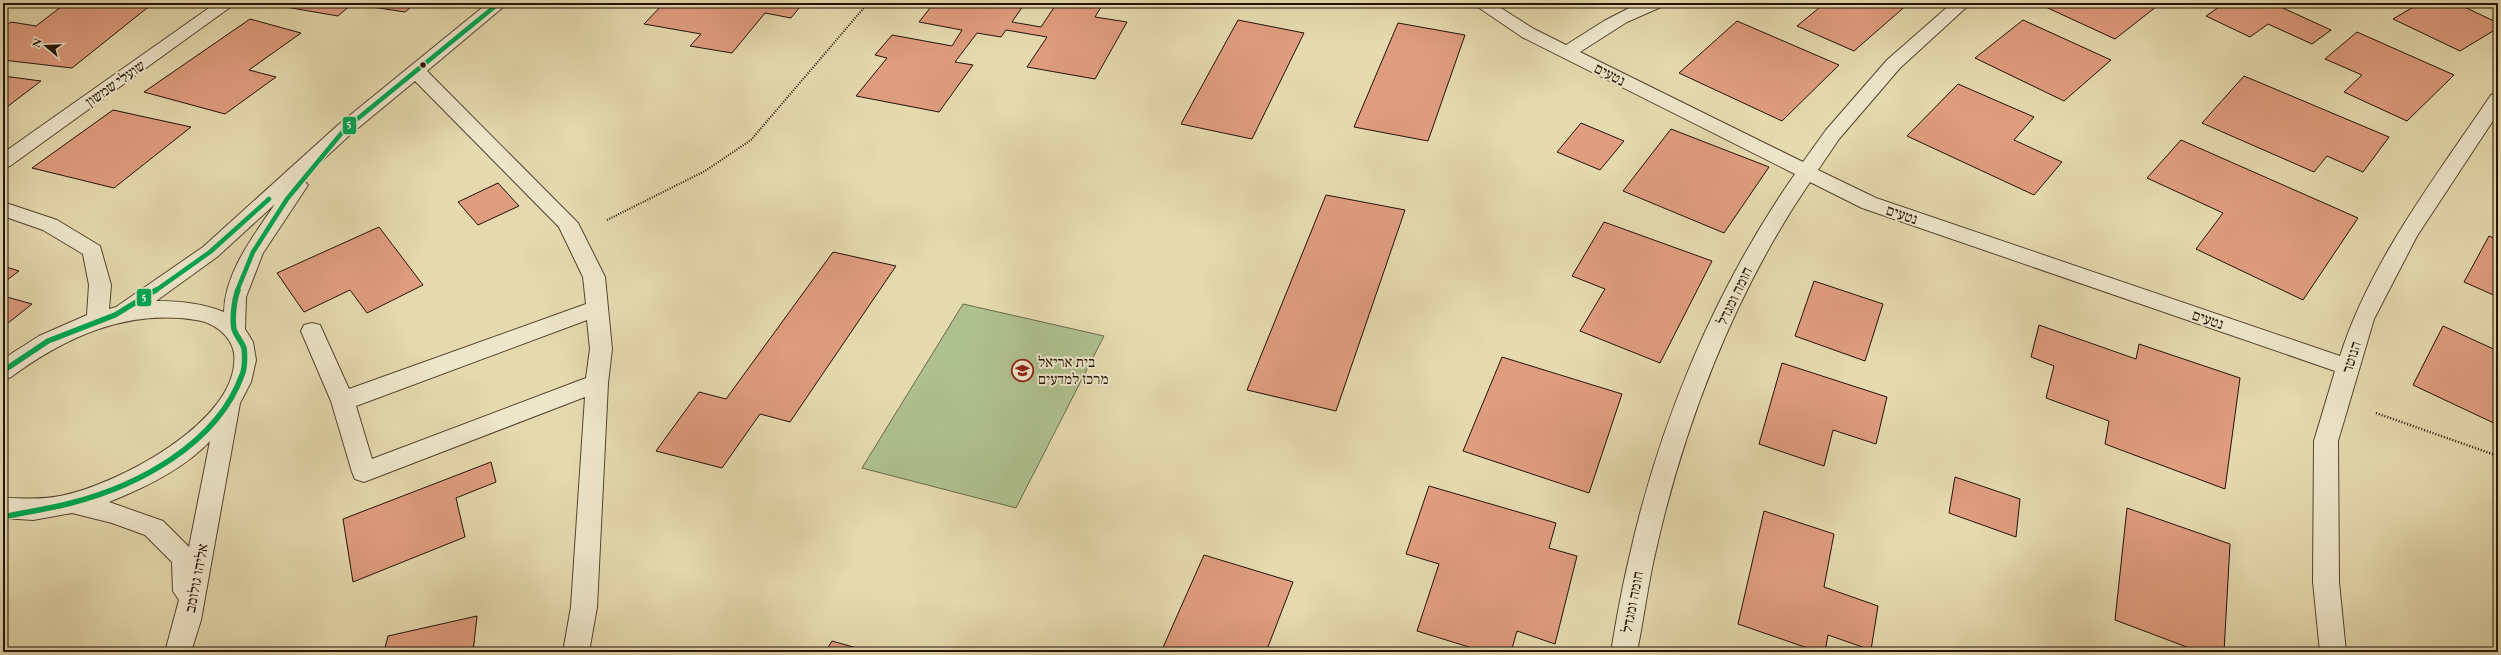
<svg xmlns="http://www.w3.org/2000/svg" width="2501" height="655" font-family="'EB Garamond','Frank Ruhl Libre',serif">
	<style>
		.green { fill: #afc08f; stroke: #696a4a }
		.building { fill: #df9c7f; stroke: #231304 }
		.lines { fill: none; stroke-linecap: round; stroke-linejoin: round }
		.minor-casing { stroke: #54442e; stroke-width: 2 }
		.path-far1 { stroke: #231304; stroke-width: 2; stroke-dasharray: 1 1.5; stroke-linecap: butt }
		.path { stroke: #231304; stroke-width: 2.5; stroke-dasharray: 1 2; stroke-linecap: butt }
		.minor { fill: #eee6ca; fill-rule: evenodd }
		.bus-1-far1-casing { stroke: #eee6ca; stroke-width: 7 }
		.bus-1-casing { stroke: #eee6ca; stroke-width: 8 }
		.bus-1-far1 { stroke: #00a651; stroke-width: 4.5 }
		.bus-1 { stroke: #00a651; stroke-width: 5.5 }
		.bus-dot { fill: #231304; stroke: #eee6ca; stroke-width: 1.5 }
		.labels { text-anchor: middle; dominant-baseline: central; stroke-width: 4; stroke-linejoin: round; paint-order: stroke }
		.street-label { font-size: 15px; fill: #231304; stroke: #eee6ca }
		.poi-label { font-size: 15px; fill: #231304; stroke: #eee6ca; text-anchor: start }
		.line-badge { stroke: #eee6ca; stroke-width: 1.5 }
		.badge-label { font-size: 11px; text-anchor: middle; font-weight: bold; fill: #fff }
	</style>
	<rect width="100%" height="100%" fill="#e5d9ae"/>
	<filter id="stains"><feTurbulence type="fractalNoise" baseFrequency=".005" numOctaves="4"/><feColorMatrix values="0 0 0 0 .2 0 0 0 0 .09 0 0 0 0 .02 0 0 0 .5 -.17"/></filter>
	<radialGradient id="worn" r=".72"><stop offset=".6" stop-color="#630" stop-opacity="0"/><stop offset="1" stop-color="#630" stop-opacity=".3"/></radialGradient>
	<path class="green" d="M963,304L1104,336L1016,508L862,468Z"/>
	<path class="building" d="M66,3H141L152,4L72,68L3,60V28L11,22L36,26Z
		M277,3H416L405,12L352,4L338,16L274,5Z
		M664,3H803L791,18L765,13L732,53L690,46L701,34L644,24Z
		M934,3H1025L1012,22L1041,27L1057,3H1078L1101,7L1095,17L1127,22L1095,79L1027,67L1047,37L1006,30L1001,37L977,33L955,62L973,65L939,112L856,96L887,58L875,55L892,35L952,46L962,30L919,22Z
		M1825,3H1909L1854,51L1797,26Z
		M2037,3H2161L2115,39Z
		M2225,3H2272L2331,30L2312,44L2268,24L2250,37L2206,16Z
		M2420,3H2456L2498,23V28L2460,51L2393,19Z
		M250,19L301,33L249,70L276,77L225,114L144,92Z
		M1238,20L1304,33L1252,139L1181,124Z
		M2023,20L2111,60L2064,101L1975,58Z
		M1737,21L1839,65L1782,121L1679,73Z
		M1398,23L1465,35L1428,141L1354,127Z
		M2357,32L2454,75L2407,121L2344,92L2362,75L2325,59Z
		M3,76L41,81L3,110Z
		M2244,76L2389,137L2363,172L2327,156L2314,172L2202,123Z
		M1958,84L2034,117L2014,140L2062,162L2034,195L1907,136Z
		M113,110L191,127L114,188L32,168Z
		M1581,123L1624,141L1600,170L1557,152Z
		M1671,129L1769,167L1724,233L1623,191Z
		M2181,140L2358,218L2303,300L2196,249L2223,213L2147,178Z
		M498,183L519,206L478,225L458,202Z
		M1326,195L1405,210L1336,411L1247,390Z
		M1604,222L1712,261L1660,363L1580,331L1605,289L1572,276Z
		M379,227L423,285L367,313L350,290L304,312L277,273Z
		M2489,236L2498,240V297L2464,282Z
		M833,252L896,266L790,422L760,414L722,468L656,451L699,392L726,399Z
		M3,266L19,271L3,283Z
		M1814,281L1883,304L1865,361L1795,336Z
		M3,296L32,304L3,327Z
		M2039,325L2136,359L2139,344L2240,378L2225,489L2105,444L2109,421L2046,398L2054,366L2031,357Z
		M2443,326L2498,351V425L2413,385Z
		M1502,357L1622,394L1589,493L1463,451Z
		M1782,363L1887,397L1876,444L1833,430L1824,466L1759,444Z
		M491,462L496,482L456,498L465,537L353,582L343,519Z
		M1955,477L2020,499L2016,537L1949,513Z
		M1429,486L1556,523L1549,548L1577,556L1555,644L1517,631L1511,652H1485L1417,631L1439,564L1406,554Z
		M2127,508L2230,544L2224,652H2200L2115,620Z
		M1764,511L1834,534L1824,587L1878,606L1871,650L1828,635L1825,652H1819L1738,624Z
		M1204,555L1293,582L1266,652H1161Z
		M477,616L473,652H384L388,636Z
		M832,641L871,652H825Z"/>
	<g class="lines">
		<defs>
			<path id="minor" d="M216,3H236L10,166L3,168V153Z
				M488,3H508L427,71L578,223L605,277L612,349L608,383L597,607L589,652H563L571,607L585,397L364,482L355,479L352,472L331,401L301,331L304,325L312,323L320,325L349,389L586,304L583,277L559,227L415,81L352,133L302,179L308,185L263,253L246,297L245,329L253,342L256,360L251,382L240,403L201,620L191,652H165L179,600L173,591L172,562L145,535L112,523L72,513L33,520L3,518V498C23,498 40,500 60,496C114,486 242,421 234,353C231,335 213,322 196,320C126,309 66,337 11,377L3,380V359L39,336L87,315L89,285L83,254L43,230L3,216V202L57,220L100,246L111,285L109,309L116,307L203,247L338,125ZM275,204C253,237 225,272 224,312C202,303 179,301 156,301L217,257ZM587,320L590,349L586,378L372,459L356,406ZM210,441L189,547L163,521L109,502C144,488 184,469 210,441Z
				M1472,3H1493L1534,29L1566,45L1604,21L1637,4L1664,3L1661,7L1627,22L1580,52L1803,162L1826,130L1887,60L1952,3H1971L1900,68L1839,139L1818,170L1876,198L2340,356C2371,260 2435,178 2491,95L2498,93V113L2417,236L2374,319L2338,441L2339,582L2346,652H2320L2313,582L2314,441L2335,371L1862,208L1810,182C1733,295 1682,429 1653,563C1647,592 1643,622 1637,652H1611C1616,622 1621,592 1628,563C1658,426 1714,290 1795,174L1522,37Z"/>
		</defs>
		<use href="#minor" class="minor-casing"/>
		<path class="path-far1" d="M607,220L705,171L751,140L868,3"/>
		<path class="path" d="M2376,413L2498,456"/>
		<use href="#minor" class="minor"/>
		<defs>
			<path id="bus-1-far1" d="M155,291L210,252L269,199
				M237,291L253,252L287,199L345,129L499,3"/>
			<path id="bus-1" d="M3,371L48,341L115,315L156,290
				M3,517C26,512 49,509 71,503C138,486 217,444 242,375C245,369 245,355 244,348C242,342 236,336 234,329C232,319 234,300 238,290"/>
		</defs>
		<use href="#bus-1-far1" class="bus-1-far1-casing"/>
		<use href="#bus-1" class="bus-1-casing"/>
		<use href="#bus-1-far1" class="bus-1-far1"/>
		<use href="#bus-1" class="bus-1"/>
	</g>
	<defs>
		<symbol id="school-ring" viewBox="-11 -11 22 22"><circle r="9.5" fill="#eee6ca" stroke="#8f2418" stroke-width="1.5"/><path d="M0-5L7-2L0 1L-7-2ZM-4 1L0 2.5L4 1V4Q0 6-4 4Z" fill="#8f2418"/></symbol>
	</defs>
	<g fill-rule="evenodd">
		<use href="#school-ring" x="1010" y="358" width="25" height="25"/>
	</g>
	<circle class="bus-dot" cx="423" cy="65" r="3.5"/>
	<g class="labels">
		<g class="street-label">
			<text transform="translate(1610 74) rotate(27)">נטעים</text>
			<text transform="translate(115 83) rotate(-35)">שועלי שמשון</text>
			<text transform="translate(1902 214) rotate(19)">נטעים</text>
			<text transform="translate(1734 296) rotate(-64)">חומה ומגדל</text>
			<text transform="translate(2208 319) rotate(19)">נטעים</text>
			<text transform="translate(2351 357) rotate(-73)">הנוטר</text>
			<text transform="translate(196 578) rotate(-79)">אליהו גולומב</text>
			<text transform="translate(1632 602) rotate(-79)">חומה ומגדל</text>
		</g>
		<g class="poi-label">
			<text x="1038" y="361">בית אריאל<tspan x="1038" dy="17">מרכז למדעים</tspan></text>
		</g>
	</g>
	<g class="line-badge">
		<rect x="342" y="116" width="15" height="19" rx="4" fill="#00a651"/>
		<rect x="136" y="288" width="16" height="19" rx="4" fill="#00a651"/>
	</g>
	<g class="badge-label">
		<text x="349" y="129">5</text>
		<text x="144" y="302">5</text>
	</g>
	<rect width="2501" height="655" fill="none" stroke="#e5d9ae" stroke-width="16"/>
	<rect x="4" y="4" width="2493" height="647" fill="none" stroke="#231304" stroke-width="2"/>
	<rect x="8" y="8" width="2485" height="639" fill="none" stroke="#231304"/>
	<g transform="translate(46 46) rotate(289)" stroke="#eee6ca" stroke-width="3" paint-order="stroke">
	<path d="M0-3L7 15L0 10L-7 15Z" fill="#231304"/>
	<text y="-6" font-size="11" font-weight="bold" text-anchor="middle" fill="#231304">N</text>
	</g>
	<rect width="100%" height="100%" filter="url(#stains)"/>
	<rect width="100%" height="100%" fill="url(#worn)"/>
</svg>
